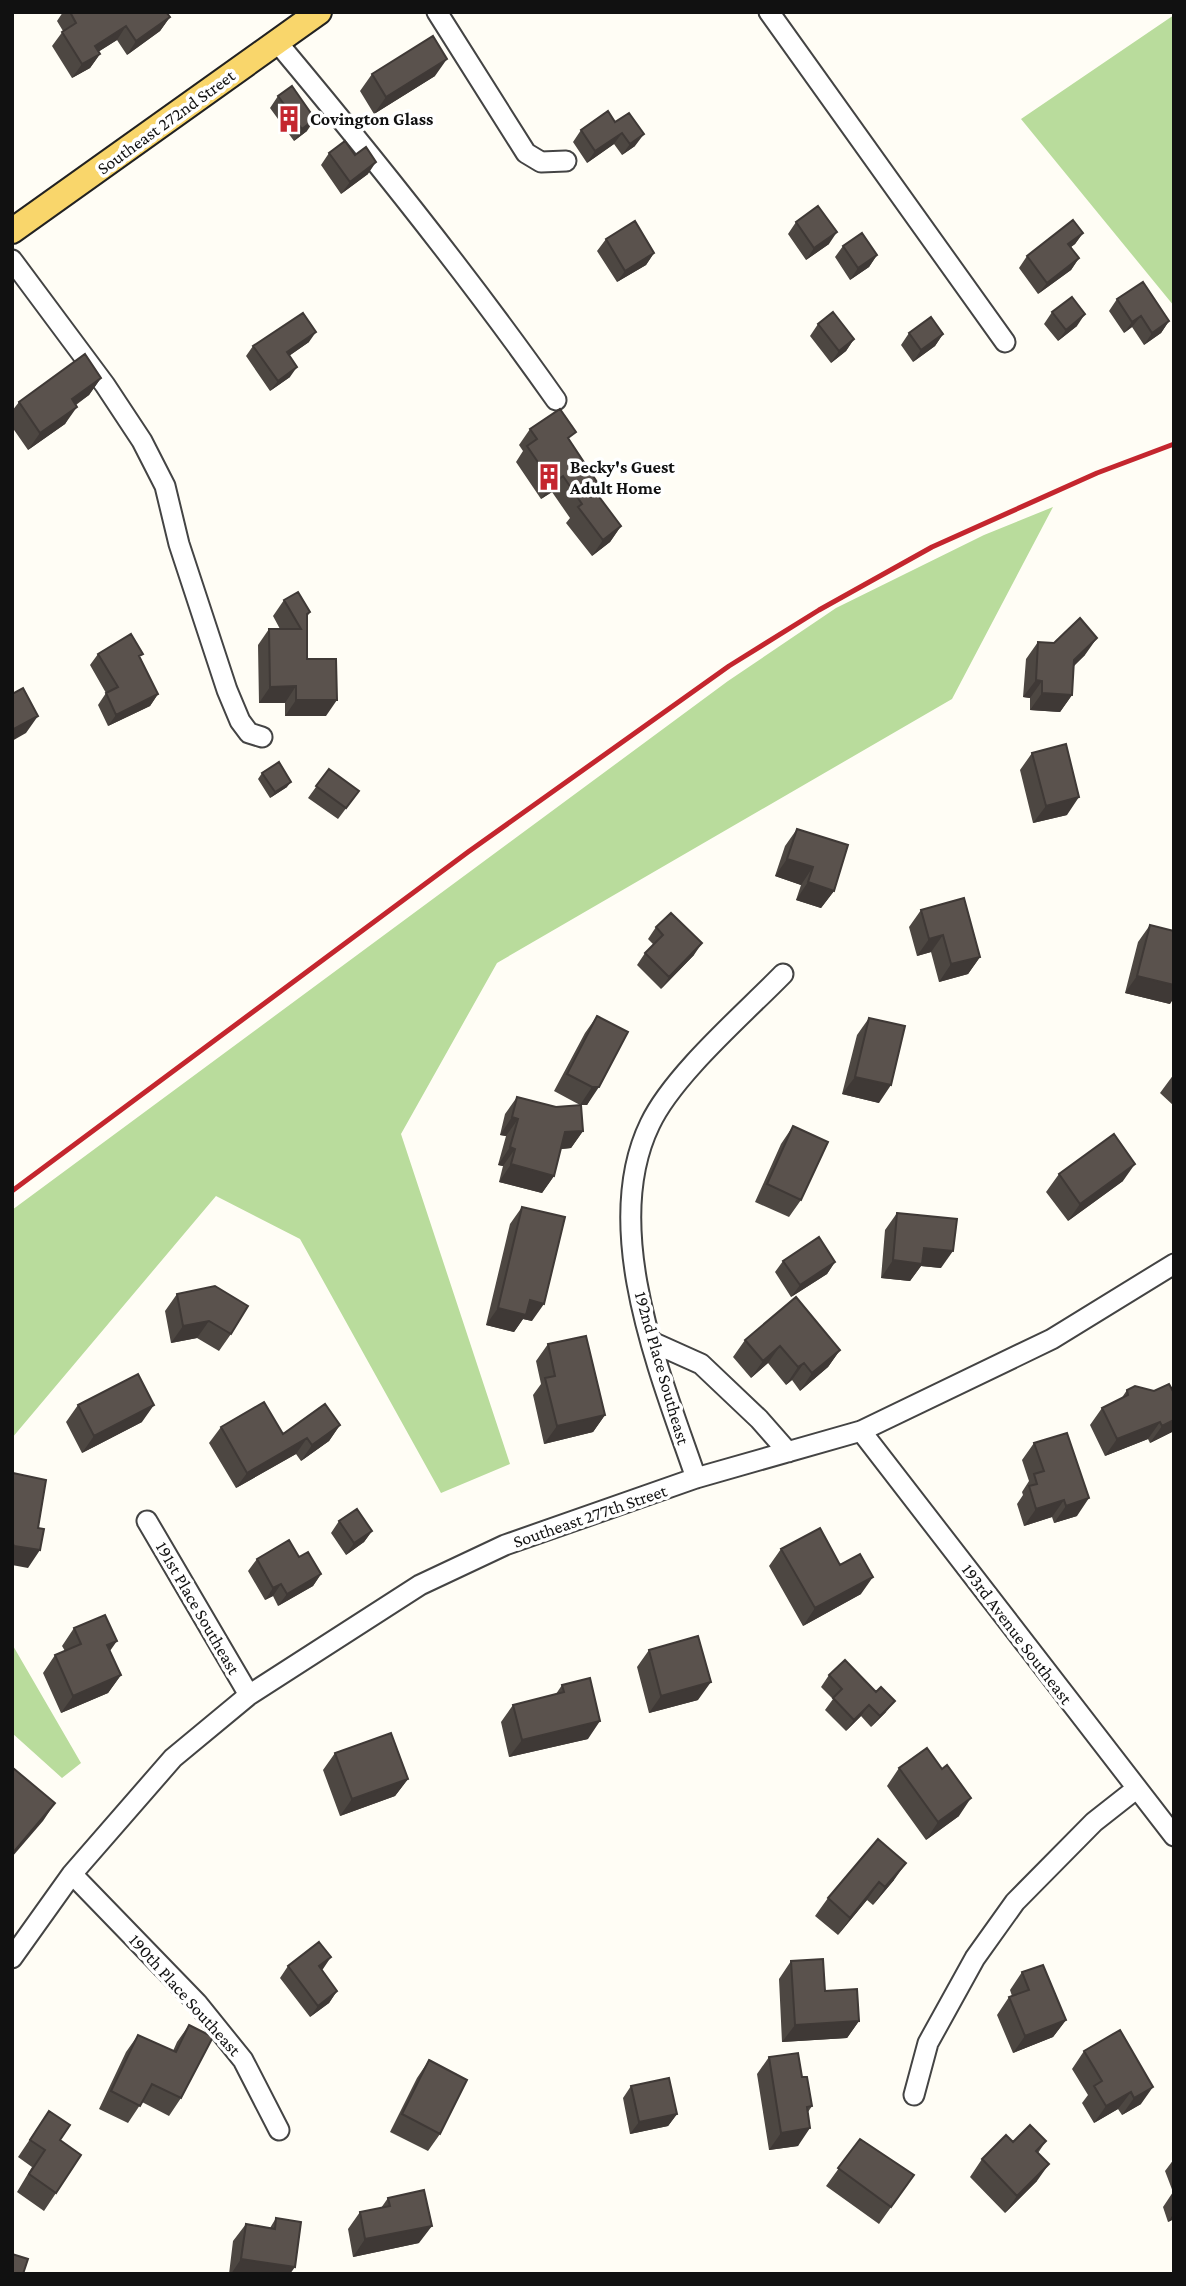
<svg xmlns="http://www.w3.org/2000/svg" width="1186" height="2286" font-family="'Crimson Pro',serif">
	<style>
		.forest { fill: #b9dc9c }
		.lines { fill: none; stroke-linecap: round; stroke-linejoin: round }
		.minor-casing { stroke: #444; stroke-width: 23 }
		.major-casing { stroke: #222; stroke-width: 28 }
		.minor { stroke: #fff; stroke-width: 19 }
		.major { stroke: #f9d66b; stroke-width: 24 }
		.rail { stroke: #c4262e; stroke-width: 5 }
		.wall { fill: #4d4742 }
		.shaded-wall { fill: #3f3936 }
		.building { fill: #5a524d; stroke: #3f3936; stroke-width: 2 }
		.labels { text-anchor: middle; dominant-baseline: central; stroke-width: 7; stroke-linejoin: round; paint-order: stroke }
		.poi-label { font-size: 18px; font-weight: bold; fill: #111; stroke: #fff; text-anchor: start }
		.street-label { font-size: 18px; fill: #111; stroke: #fff }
	</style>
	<rect width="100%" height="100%" fill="#fffdf5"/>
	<path class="forest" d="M1174,15V306L1021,119Z
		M1053,507L952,699L497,963L401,1134L510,1464L441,1493L300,1239L216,1196L12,1438V1210L728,681L836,608L984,535Z
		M12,1644L81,1763L62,1778L12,1733Z"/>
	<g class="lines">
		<defs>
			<path id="minor" d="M437,12L526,153L541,162L566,161
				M769,12L1005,342
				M277,42C375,159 468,275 556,400
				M12,260L105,385L142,441L165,486L179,544L227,690L240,721L249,733L262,737
				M652,1342L701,1364L759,1419L788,1452
				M861,1431L1174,1836
				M696,1478C661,1376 599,1229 650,1124C673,1075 744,1014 783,974
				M147,1521L249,1695
				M72,1874L197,2003L243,2060L279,2130
				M12,1958L72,1874L173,1758L249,1695L420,1585L505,1545L696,1478L861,1431L1052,1339L1174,1264
				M914,2095L928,2043L975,1958L1015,1902L1094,1822L1136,1789"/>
			<path id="major" d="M12,231L319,12"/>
		</defs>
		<use href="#minor" class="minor-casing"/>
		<use href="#major" class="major-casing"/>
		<use href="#minor" class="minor"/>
		<use href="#major" class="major"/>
		<path class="rail" d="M12,1191L468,852L729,666L819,610L932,547L1097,473L1174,444"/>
	</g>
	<path class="wall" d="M63,12H166L170,17L160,31L127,55L117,40L98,52L100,54L90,68L72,78L52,46L63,31L57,21Z
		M372,74L435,76L374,114L360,91Z
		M278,96L307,131L294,141L270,108Z
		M615,122L635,146L622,155L614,144L587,163L573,142L581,130Z
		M329,153L368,174L341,194L321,165Z
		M796,222L829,244L806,260L788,234Z
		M1083,233L1075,244L1071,247L1079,258L1071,270L1038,294L1019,268L1027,256Z
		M606,239L654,253L646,265L617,282L597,251Z
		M843,246L877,255L869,267L850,280L835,257Z
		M1117,299L1169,321L1161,333L1144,345L1132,327L1124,333L1109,311Z
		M1052,312L1077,326L1058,341L1044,324Z
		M818,324L854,339L846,351L831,363L810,336Z
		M909,333L943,334L935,346L913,362L901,345Z
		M309,342L289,356L290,377L270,391L246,356L253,346Z
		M101,378L89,395L76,405L65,424L28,450L12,427V411L19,402Z
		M530,429L570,441L597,482L593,489L621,526L610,542L592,556L566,523L570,518L552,492L541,499L516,462L523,451L519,445Z
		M284,600L310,612L307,617V659L326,716H285V703H259L258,645L269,629H280L273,616Z
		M1038,642L1085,655L1074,666L1072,695L1060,712L1030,710V698L1023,697L1026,659Z
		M98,654L140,658L158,694L150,706L108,726L98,705L106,693L90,665Z
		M1032,753L1067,815L1033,823L1020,770Z
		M329,769L359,791L338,819L308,798Z
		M262,773L287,787L270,798L258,779Z
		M797,829L834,891L821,908L796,900L801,885L775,876L785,846Z
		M921,910L980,957L968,974L939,982L931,952L917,956L909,927Z
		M1150,925L1170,1004L1125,993L1138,942Z
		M656,927L694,955L661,989L637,965L645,953L654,945L648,939Z
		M597,1016L628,1032L587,1105H580L554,1091L585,1033Z
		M869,1018L879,1103L842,1094L857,1035Z
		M1174,1074V1106L1160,1093Z
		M517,1097L583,1131L571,1148L561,1149L554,1176L542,1193L499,1182L503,1166L498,1165L506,1136L500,1135L505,1114Z
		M793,1126L801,1200L789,1217L755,1202L781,1144Z
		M1059,1174L1123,1181L1068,1221L1046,1192Z
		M522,1207L532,1321L523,1319L514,1332L486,1325L510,1224Z
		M897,1213L941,1268L921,1266L910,1281L881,1278L885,1230Z
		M783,1261L835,1262L827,1274L791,1297L775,1272Z
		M177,1294L231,1334L219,1351L197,1338L171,1343L165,1311Z
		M745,1340L840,1350L828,1367L800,1391L792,1380L786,1385L768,1363L751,1378L733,1357Z
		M548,1344L605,1415L593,1432L544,1444L533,1395L541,1384L536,1361Z
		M1127,1390L1154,1391L1172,1432L1150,1443L1148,1439L1105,1456L1090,1425L1102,1408L1121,1399Z
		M78,1405L142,1422L82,1453L66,1422Z
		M340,1425L329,1441L301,1461L296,1454L236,1488L209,1443L221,1427L283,1434Z
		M1034,1443L1077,1516L1054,1523L1052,1517L1024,1526L1017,1504L1023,1495L1022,1492L1029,1481L1022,1460Z
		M339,1521L372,1531L364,1542L346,1555L331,1533Z
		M781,1549L840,1565L861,1594L803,1626L769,1566Z
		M299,1557L321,1574L313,1586L278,1606L273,1596L265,1600L248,1571L257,1559Z
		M74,1628L110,1651L121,1675L108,1693L61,1713L43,1673L55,1655L65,1651L62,1646Z
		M649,1650L698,1700L649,1713L637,1667Z
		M829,1675L886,1712L871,1727L861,1716L846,1731L825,1710L833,1699L821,1687Z
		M562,1685L588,1739L509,1757L501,1722L513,1705L556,1694Z
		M335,1753L408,1779L395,1796L340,1816L323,1770Z
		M899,1768L942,1769L959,1816L926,1840L887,1786Z
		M878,1839L894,1880L873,1905L867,1900L838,1935L815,1916L828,1898Z
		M791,1961L859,2021L847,2038L782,2042L779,1979Z
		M288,1966L323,1969L321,1970L337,1991L329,2003L310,2017L280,1978Z
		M1022,1972L1066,2020L1053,2037L1013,2053L997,2015L1009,1997L1012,1996L1010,1990Z
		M189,2025L181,2098L169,2116L142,2102L128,2123L99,2109L126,2052L138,2035L173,2051L177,2042Z
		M1120,2030L1141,2104L1122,2115L1118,2109L1094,2123L1082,2103L1088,2095L1072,2069L1084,2051Z
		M769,2057L802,2077L812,2106L808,2112L798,2146L769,2150L757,2074Z
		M429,2060L440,2134L428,2151L390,2132L417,2078Z
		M631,2086L677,2114L668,2126L630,2134L623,2098Z
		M49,2111L60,2140L56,2193L44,2211L17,2192L32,2167L18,2157Z
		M860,2139L914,2175L879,2224L826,2186Z
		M1046,2141L1038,2153L1037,2181L1005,2213L970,2177L982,2159L1013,2142Z
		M1174,2159V2219L1168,2222L1163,2207L1173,2192L1165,2171Z
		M388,2198L419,2243L353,2257L348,2229L360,2212L381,2208Z
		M276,2218L290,2274H229L233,2241L246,2224L270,2228Z"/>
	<path class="shaded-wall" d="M170,17L160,31L127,55L136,41Z
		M126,26L117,40L85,60L95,46Z
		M100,54L90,68L72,78L82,64Z
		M447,59L435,76L374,114L386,97Z
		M315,119L307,131L294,141L302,129Z
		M622,133L614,144L587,163L595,151Z
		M644,134L635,146L622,155L630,144Z
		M376,162L368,174L341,194L350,182Z
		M837,232L829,244L806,260L814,248Z
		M1083,233L1075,244L1060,255L1068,244Z
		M654,253L646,265L617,282L625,271Z
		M877,255L869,267L850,280L858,268Z
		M1079,258L1071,270L1038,294L1047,283Z
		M1085,314L1077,326L1058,341L1066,330Z
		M1141,316L1132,327L1124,333L1132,322Z
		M1169,321L1161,333L1144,345L1152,333Z
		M316,332L309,342L280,362L287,352Z
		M943,334L935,346L913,362L921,350Z
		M854,339L846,351L831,363L839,351Z
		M297,367L290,377L270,391L278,381Z
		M101,378L89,395L59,416L72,399Z
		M77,407L65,424L28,450L40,433Z
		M563,476L552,492L541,499L552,483Z
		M621,526L610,542L592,556L603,540Z
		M1097,638L1085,655L1062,677L1074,660Z
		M1036,680L1042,681L1030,698L1023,697Z
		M296,686L285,703H259L270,687Z
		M1042,693L1072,695L1060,712L1030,710Z
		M158,694L150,706L108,726L116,715Z
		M296,700H337L326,716H285Z
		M38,716L26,733L12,741V730Z
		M291,782L287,787L270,798L275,792Z
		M1079,797L1067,815L1033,823L1046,806Z
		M787,859L813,867L801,885L775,876Z
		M808,882L834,891L821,908L796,900Z
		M943,935L931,952L917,956L929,939Z
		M702,943L694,955L661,989L669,977Z
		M980,957L968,974L939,982L951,964Z
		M1137,976L1174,985V998L1170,1004L1125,993Z
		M855,1077L891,1085L879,1103L842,1094Z
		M592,1087H599L587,1105H580Z
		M512,1117L518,1119L506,1136L500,1135Z
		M583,1131L571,1148L553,1150L565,1132Z
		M510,1147L515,1149L503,1166L498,1165Z
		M511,1164L554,1176L542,1193L499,1182Z
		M1135,1164L1123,1181L1068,1221L1080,1204Z
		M924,1248L953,1251L941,1268L921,1266L910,1281L881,1278L893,1260Z
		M835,1262L827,1274L791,1297L800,1285Z
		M530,1300L544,1304L532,1321L523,1319L514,1332L486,1325L498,1308Z
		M209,1321L197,1338L171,1343L183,1326Z
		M780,1346L768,1363L751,1378L763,1361Z
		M840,1350L828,1367L800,1391L812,1373Z
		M804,1363L792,1380L786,1385L798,1367Z
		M154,1405L142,1422L82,1453L94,1436Z
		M605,1415L593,1432L544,1444L557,1426Z
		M1174,1420V1431L1150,1443L1162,1426Z
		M1160,1422L1148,1439L1105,1456L1117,1439Z
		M340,1425L329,1441L301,1461L312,1445Z
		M307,1438L296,1454L236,1488L247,1473Z
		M1089,1498L1077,1516L1054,1523L1066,1506Z
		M1064,1500L1052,1517L1024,1526L1036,1509Z
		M372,1531L364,1542L346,1555L354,1543Z
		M14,1546L40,1550L28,1568L12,1565V1549Z
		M321,1574L313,1586L278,1606L287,1594Z
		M873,1577L861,1594L803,1626L815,1608Z
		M281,1584L273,1596L265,1600L273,1588Z
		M117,1641L105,1658L107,1645Z
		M121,1675L108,1693L61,1713L73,1696Z
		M711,1682L698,1700L649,1713L661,1696Z
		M895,1701L886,1712L871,1727L880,1716Z
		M869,1705L861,1716L846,1731L854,1720Z
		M600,1721L588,1739L509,1757L522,1740Z
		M408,1779L395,1796L340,1816L352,1799Z
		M971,1798L959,1816L926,1840L938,1822Z
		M55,1803L43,1821L12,1857V1854Z
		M906,1863L894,1880L873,1905L885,1887Z
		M879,1882L867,1900L838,1935L850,1918Z
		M331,1957L323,1969L311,1978L319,1966Z
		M337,1991L329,2003L310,2017L318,2006Z
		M1066,2020L1053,2037L1013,2053L1025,2036Z
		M859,2021L847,2038L782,2042L795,2025Z
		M1153,2087L1141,2104L1122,2115L1134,2098Z
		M1131,2092L1118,2109L1094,2123L1106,2106Z
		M677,2114L668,2126L630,2134L639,2122Z
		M810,2128L798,2146L769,2150L781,2133Z
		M1049,2164L1037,2181L1005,2213L1017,2196Z
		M1174,2213V2219L1168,2222Z
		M432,2226L419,2243L353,2257L365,2239Z
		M241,2259L295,2267L290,2274H231Z"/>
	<path class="building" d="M70,12H166L170,17L136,41L126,26L95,46L100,54L82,64L62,32L76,23Z
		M433,36L447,59L386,97L372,74Z
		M292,86L315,119L302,129L278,96Z
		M608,111L615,122L629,113L644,134L630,144L622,133L595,151L581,130Z
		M345,141L355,155L366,147L376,162L350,182L329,153Z
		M818,206L837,232L814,248L796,222Z
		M1073,220L1083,233L1068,244L1079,258L1047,283L1027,256Z
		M635,221L654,253L625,271L606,239Z
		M862,233L877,255L858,268L843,246Z
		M1143,282L1169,321L1152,333L1141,316L1132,322L1117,299Z
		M1072,297L1085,314L1066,330L1052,312Z
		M833,312L854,339L839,351L818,324Z
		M303,313L316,332L287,352L297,367L278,381L253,346Z
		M931,317L943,334L921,350L909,333Z
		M85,354L101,378L72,399L77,407L40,433L19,402Z
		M560,409L576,432L568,438L597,482L591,486L621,526L603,540L578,507L582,504L563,476L552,483L527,446L537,439L530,429Z
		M298,592L310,612L307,614V659H336L337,700H296V686L270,687L269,629H301L284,600Z
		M1080,618L1097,638L1074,660L1072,695L1042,693V681L1036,680L1038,642L1054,643Z
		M131,634L143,654L139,656L158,694L116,715L106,693L118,687L98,654Z
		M23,688L38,716L12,730V694Z
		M1066,744L1079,797L1046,806L1032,753Z
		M279,762L291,782L275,792L262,773Z
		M329,769L359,791L346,808L316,786Z
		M797,829L848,845L834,891L808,882L813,867L787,859Z
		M964,898L980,957L951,964L943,935L929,939L921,910Z
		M671,913L702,943L669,977L645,953L663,935L656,927Z
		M1150,925L1174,931V985L1137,976Z
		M597,1016L628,1032L599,1087H592L567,1074Z
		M869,1018L905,1026L891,1085L855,1077Z
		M517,1097L556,1107L581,1105L583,1131L565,1132L554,1176L511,1164L515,1149L510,1147L518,1119L512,1117Z
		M793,1126L828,1142L801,1200L767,1184Z
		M1114,1134L1135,1164L1080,1204L1059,1174Z
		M522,1207L565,1217L544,1304L530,1300L526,1315L498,1308Z
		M897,1213L957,1219L953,1251L924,1248L922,1264L893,1260Z
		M819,1237L835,1262L800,1285L783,1261Z
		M215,1286L248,1306L231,1334L209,1321L183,1326L177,1294Z
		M796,1297L840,1350L812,1373L804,1363L798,1367L780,1346L763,1361L745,1340Z
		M586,1336L605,1415L557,1426L545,1378L555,1376L548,1344Z
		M138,1374L154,1405L94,1436L78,1405Z
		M1169,1384L1174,1393V1420L1162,1426L1160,1422L1117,1439L1102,1408L1128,1395L1127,1390L1135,1386L1154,1391Z
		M264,1402L283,1434L325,1404L340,1425L312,1445L307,1438L247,1473L221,1427Z
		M1067,1433L1089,1498L1066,1506L1064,1500L1036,1509L1029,1486L1037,1484L1034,1474L1044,1471L1034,1443Z
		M13,1473L46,1480L38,1528L44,1529L40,1550L14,1546L12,1541Z
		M357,1509L372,1531L354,1543L339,1521Z
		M820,1528L840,1565L860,1554L873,1577L815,1608L781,1549Z
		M289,1540L299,1557L308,1552L321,1574L287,1594L281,1584L273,1588L257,1559Z
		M105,1615L117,1641L107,1645L121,1675L73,1696L55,1655L81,1644L74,1628Z
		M698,1636L711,1682L661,1696L649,1650Z
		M845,1660L876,1692L881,1687L895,1701L880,1716L869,1705L854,1720L833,1698L842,1689L829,1675Z
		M590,1678L600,1721L522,1740L513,1705L564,1692L562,1685Z
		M391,1733L408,1779L352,1799L335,1753Z
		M927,1748L942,1769L947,1765L971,1798L938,1822L899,1768Z
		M13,1768L55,1803L12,1854V1770Z
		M878,1839L906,1863L885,1887L879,1882L850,1918L828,1898Z
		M319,1942L331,1957L319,1966L337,1991L318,2006L288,1966Z
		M823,1959L825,1991L857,1989L859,2021L795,2025L791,1961Z
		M1043,1965L1066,2020L1025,2036L1009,1997L1029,1990L1022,1972Z
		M189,2025L213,2037L181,2098L152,2084L140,2106L111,2091L138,2035L176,2052Z
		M1120,2030L1153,2087L1134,2098L1131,2092L1106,2106L1094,2086L1102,2081L1084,2051Z
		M798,2053L802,2077H807L812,2106L807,2107L810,2128L781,2133L769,2057Z
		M429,2060L467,2080L440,2134L402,2114Z
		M669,2078L677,2114L639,2122L631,2086Z
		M49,2111L70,2125L60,2140L81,2155L56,2193L29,2174L45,2150L30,2140Z
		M1030,2125L1046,2141L1036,2151L1049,2164L1017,2196L982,2159L1006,2135L1013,2142Z
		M860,2139L914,2175L891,2207L838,2168Z
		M424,2190L432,2226L365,2239L360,2212L390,2206L388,2198Z
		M276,2218L301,2222L295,2267L241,2259L246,2224L275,2229Z
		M12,2254L28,2259L23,2274H12Z"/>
	<defs>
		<symbol id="building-bare" viewBox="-9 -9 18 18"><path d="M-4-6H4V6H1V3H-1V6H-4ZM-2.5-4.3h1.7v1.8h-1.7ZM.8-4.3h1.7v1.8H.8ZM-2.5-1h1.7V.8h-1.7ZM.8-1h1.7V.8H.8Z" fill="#c4262e" stroke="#fff" stroke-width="2.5" paint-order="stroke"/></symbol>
	</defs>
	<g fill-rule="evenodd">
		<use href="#building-bare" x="270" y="100" width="38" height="38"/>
		<use href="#building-bare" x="530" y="458" width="38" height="38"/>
	</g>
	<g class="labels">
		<g class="poi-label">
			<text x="310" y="119">Covington Glass</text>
			<text x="570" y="467">Becky's Guest<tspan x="570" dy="21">Adult Home</tspan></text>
		</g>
		<g class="street-label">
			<text transform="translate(166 122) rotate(-36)">Southeast 272nd Street</text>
			<text transform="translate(662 1368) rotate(74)">192nd Place Southeast</text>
			<text transform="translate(590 1516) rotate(-19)">Southeast 277th Street</text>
			<text transform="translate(198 1608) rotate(60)">191st Place Southeast</text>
			<text transform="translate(1017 1634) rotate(53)">193rd Avenue Southeast</text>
			<text transform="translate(185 1995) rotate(48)">190th Place Southeast</text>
		</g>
	</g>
	<rect width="1186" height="2286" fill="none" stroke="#111111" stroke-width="28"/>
</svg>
